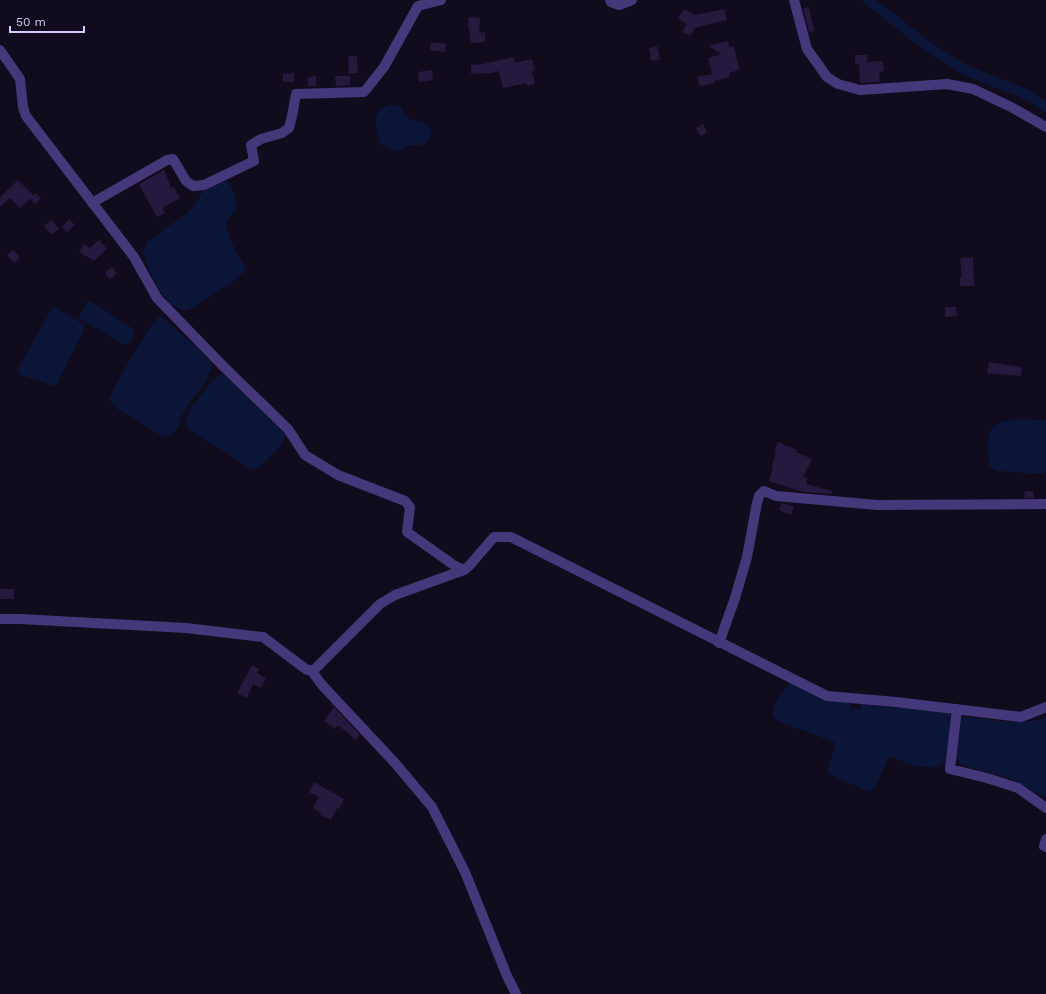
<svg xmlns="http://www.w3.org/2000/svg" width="1046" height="994" font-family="'Work Sans',sans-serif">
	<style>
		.water { fill: #0a1538 }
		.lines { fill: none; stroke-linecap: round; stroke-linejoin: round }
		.canal { stroke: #0a1538; stroke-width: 10 }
		.building { fill: #25193d }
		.minor { stroke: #44387a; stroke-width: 10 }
	</style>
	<rect width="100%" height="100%" fill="#110c1d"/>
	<path class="water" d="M391,104L401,107C403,111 404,115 408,118C413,121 420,121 426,124C436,129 430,143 421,145C418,146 414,145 411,145C406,146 402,151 397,152L387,146L381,145C377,135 371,116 382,108C384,106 388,105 391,104Z
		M226,181L229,182C232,189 240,205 235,212C232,216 228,217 227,222C224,233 241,259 246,269L245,271L230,284L187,311C161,307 150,273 143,252L147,242L184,215L194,206L204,189L211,184Z
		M88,301L92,302L132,328L134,331L131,341L128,344H123L80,319L79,317Z
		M53,306L83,324L85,328L56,386H53L21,375L17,371Z
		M162,317L205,355L212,365C210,381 191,399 183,413C180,419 179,429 174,433C171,436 166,436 162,436L116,408L109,399L119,378L151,326L157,318Z
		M221,374L226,376L284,431L285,437L281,446L261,466L252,470L188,429C186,425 185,421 187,417C191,406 211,380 221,374Z
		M1013,419L1046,420V474L997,471L990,467C988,457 984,432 995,425C1000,422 1008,421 1013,419Z
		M792,682L850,702L851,709L861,710V704L949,712L952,717C951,725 950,754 947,760C936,776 903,762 889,756L874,790L869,792L829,774L828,770L836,743L778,721L773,717C770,708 784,687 792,682Z
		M963,717C993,718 1017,728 1046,717V798L1009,778L962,765L956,758L959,722L960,718Z"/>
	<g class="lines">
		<path class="canal" d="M868,0L930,48L965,70L1028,95L1046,107"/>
	</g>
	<path class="building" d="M809,7L814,31L809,32L803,8Z
		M684,9L695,15L724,9L727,20L695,28L690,36L682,32L687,24L678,19Z
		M469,17L480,18L479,33L485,32V42L471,43L469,28H468Z
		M728,41L729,47L734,46L739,70L729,73L730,77L714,81L715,83L700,86L697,77L712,74L708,58L722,54L708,46Z
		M431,42L446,44L445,52L430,50Z
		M657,46L660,59L651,61L649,48Z
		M855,55H867V62L883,61L884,71L879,72L880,82L860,83L859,64H855Z
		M348,56H357L358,73L349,74Z
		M513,57L515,63L532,59L535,71H532L535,84L527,86L526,83L503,88L499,71L492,73L471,74V65L483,64Z
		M432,70L433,80L419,82L418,72Z
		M294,73V82H283V74Z
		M316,76V86H308V77Z
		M335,76H350V85L336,86Z
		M703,124L707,133L700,136L696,128Z
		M164,170L171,188L174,187L180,198L162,208L165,213L157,217L139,184Z
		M18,180L33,195L36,193L41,198L35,204L30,199L20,208L10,198L0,207V197Z
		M69,219L75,225L67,232L62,227Z
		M51,220L59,228L52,235L44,226Z
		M99,240L107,249L94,261L79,252L84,244L90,248Z
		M13,250L20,257L14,263L7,255Z
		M973,257L974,286H960V277H962L960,258Z
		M112,267L117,273L110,279L105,273Z
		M945,307H956L957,316L945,317Z
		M989,362L1022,367L1021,376L987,373Z
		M778,442L797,450L796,452L812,459L803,477L808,478L806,484L832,491L831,494L803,492L769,481L773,466H772L776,453L774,452Z
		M1025,491L1034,492L1033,498H1024Z
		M782,503L794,507L791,515L779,510Z
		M0,589H14V599H0Z
		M252,665L259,669L257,673L266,678L261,688L253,684L247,698L237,693Z
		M334,707L360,735L356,740L338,725L335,729L324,721Z
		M314,782L344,799L339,809L337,808L331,820L320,815L321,813L313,808L319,797L309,792Z"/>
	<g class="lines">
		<path class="minor" d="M610,0L611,2L619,5L632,0
			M794,0L807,49L827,77L838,84L860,90L947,84L973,89L1011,107L1046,127
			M0,50L20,79L23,107L26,116L134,257L157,298L224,367L288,429L305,455L338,475L405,501L410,507L407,532L455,566L464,570L469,566L494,537H511L827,696L896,702L1021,717L1046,707
			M92,203L167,160L173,159L186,181L193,186L204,185L254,161L251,145L261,139L282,133L289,128L292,116L296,94L364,92L384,67L418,6L441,0
			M0,619H20L186,628L263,637L307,670H314L380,604L395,595L464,570
			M719,643L735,598L747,557L757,503L759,496L764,491L776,496L877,505L1046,504
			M311,670L322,685L395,763L432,807L465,872L507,976L516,994
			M957,709L950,769L987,778L1018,788L1046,808
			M1046,839L1044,846L1046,847"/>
	</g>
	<path d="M10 26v6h74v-6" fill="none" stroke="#d6c9fd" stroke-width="2"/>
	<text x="16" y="26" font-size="12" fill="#d6c9fd" stroke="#110c1d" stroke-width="3" paint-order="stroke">50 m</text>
</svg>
